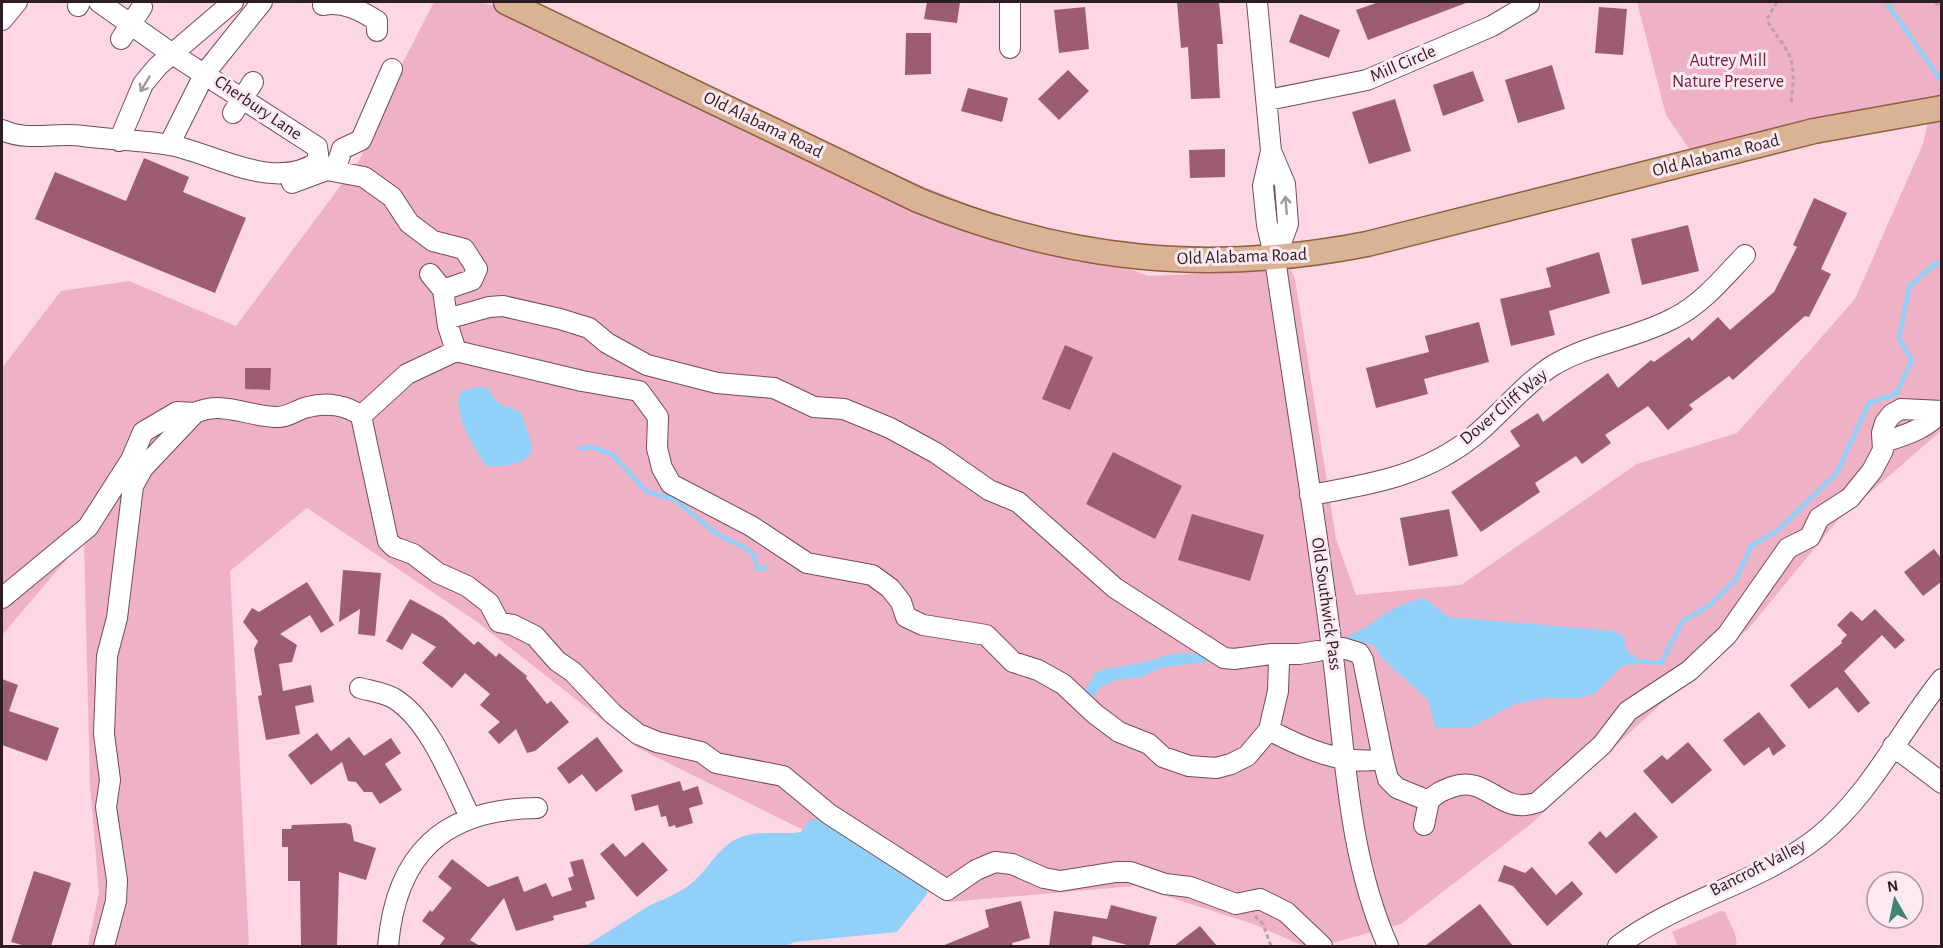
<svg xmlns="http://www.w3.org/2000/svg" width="1943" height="948" font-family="'Alegreya Sans',sans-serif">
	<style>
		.green { fill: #eeb1c5 }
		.water { fill: #91d1f9 }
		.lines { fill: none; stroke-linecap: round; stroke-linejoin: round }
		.stream { stroke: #91d1f9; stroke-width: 4.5 }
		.building { fill: #9c5d74 }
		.minor-casing { stroke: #744c5a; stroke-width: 22 }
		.major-casing { stroke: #8e5e3f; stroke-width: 27 }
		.path { stroke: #be9fa9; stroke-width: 3; stroke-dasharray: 4.5 3; stroke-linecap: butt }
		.minor { stroke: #fff; stroke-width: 20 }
		.major { stroke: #dab395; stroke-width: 24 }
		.oneway { stroke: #a0999c }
		.labels { text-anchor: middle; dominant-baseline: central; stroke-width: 6; stroke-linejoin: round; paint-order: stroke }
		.park-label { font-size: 18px; fill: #691a3e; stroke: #fdeaf0 }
		.street-label { font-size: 18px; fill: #2d1c22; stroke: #fdeaf0 }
	</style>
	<rect width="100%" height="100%" fill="#fdd7e3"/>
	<path class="green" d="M434,2H479L550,19L920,185L1148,276L1291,270L1295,279L1336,539L1356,595L1461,585L1637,464L1737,433L1855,299L1923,144L1931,108L1690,150L1666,115L1637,2H1941V431L1837,521L1749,628L1664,701L1531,824L1401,924L1321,946H1304L1253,924L1135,886L949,902L638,748L476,621L307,508L230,571L249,946H88L99,892L90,785L84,539L2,635V368L61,291L129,281L236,326L359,161L397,74Z
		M1721,911L1725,912L1735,933L1737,946H1678L1672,932Z"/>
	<path class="water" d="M480,386L487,388L499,404L520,411C522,416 533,444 532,448C530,466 498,467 486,466C473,446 458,422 458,398L462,391Z
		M1424,598L1449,617L1614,631L1623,636L1628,653L1636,656L1634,665H1623L1594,694L1578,698H1545L1515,704L1469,728H1435L1428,700L1383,659L1373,645L1345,638C1377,624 1386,606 1424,598Z
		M1193,653L1218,660L1160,668L1141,677L1115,680L1099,688L1090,704L1082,696L1095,673L1101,670L1142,663L1171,654Z
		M822,819L926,886L927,894L897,932L794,942L786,946H585C605,934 626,920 647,907C660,900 676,895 688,886C708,872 718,845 741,837C759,830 781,835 801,832L810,820Z"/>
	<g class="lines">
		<path class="stream" d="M1886,2L1942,82
			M580,448L592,447L612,454L646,491L675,500L717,534L744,547L754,555L758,569L766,568
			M1635,661L1661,663L1682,622L1711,604L1736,579L1751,546L1778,530L1836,474L1869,403L1896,394L1912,360L1899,339L1909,287L1935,264L1942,263"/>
	</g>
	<path class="building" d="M927,2H960L957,23L924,19Z
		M1177,2H1219L1223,44H1217L1220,98L1191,99L1188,47L1181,48Z
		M1379,2H1466V3L1368,40L1356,10Z
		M1085,7L1089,49L1059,53L1054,10Z
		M1599,7L1627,9L1623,55L1595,53Z
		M1300,14L1340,30L1329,58L1289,42Z
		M906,33H931V74L905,75Z
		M1552,65L1565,109L1518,123L1505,80Z
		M1068,70L1089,91L1059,120L1038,99Z
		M1473,71L1484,101L1443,116L1433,85Z
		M968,88L1008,98L1002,122L961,111Z
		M1395,99L1411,151L1369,164L1352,112Z
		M1225,149V177L1190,178L1189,150Z
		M144,158L189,177L183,192L246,218L215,293L35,219L55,172L126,201Z
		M1814,198L1847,213L1821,269L1831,274L1809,317L1805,316L1733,380L1729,376L1689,405L1693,409L1668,430L1648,406L1605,435L1611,443L1582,464L1576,456L1535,483L1540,492L1481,532L1451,492L1520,446L1510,431L1538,413L1543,422L1608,373L1618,388L1651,360L1654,362L1689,337L1692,341L1718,317L1730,330L1774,292L1797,247L1793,245Z
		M1688,225L1699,271L1642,285L1631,239Z
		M1599,252L1610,293L1549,311L1555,335L1511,346L1500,299L1551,287L1546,268Z
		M1479,322L1489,362L1424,379L1428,394L1376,408L1366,368L1429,352L1425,336Z
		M1065,345L1093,357L1070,410L1042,399Z
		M245,368H271L270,390L245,389Z
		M1113,452L1182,486L1155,539L1086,504Z
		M1449,509L1458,556L1409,566L1400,518Z
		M1192,514L1264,535L1250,581L1178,560Z
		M1934,549L1941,558V582L1923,596L1904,572Z
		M343,570L381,573L375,636L358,634L360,609L339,622Z
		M307,582L334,625L321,633L310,615L280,634L297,645L292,662L279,664L283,691L311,685L314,702L295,706L300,734L266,740L258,696L262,695L254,649L258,641L243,622L252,608L259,612Z
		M410,599L443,617L474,645L478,641L496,657L499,653L527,676L526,678L547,704L551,701L569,722L535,751L527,753L516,729L499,744L488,732L500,722L480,705L490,694L465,673L452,688L422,663L436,647L412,633L402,650L386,641Z
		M1875,609L1905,640L1895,649L1882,635L1844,671L1870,703L1858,713L1837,687L1809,709L1790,685L1842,643L1841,641L1847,635L1837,625L1851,611L1862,621Z
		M2,679L18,685L9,711L59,728L47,761L2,745Z
		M1759,712L1786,746L1773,756L1769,747L1744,766L1723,740Z
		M317,733L331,751L349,737L364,756L391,738L401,753L385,764L402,790L380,804L372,792H364L356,782L348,781L342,762L311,785L288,755Z
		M597,737L623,771L596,792L582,774L569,784L557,768Z
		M1688,742L1712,770L1672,804L1643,771L1662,755L1667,760Z
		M680,781L683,791L698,786L703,804L689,808L693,823L676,828L675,825L669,827L666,816L661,817L658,805L635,811L631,795Z
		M1635,812L1658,837L1616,874L1588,843L1600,831L1606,838Z
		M346,823L351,825L354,841L376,848L366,880L339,872L337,946H301L300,881H288V847H282V829H291L292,825Z
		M643,842L668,870L637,897L600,854L613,843L625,857Z
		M452,859L488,887L518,876L524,892L546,883L552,897L572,890L568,878L574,876L570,862L583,859L595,899L585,902L587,907L553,916L554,920L516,931L504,898L470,940L480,946H439L445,938L422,921L430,910L432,912L452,888L438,877Z
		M1504,865L1525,873L1532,867L1556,895L1572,881L1583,894L1547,926L1513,886L1498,881Z
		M34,871L71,883L51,946H26L11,942Z
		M1021,901L1030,938L1012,943L1013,946H942L989,927L985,910Z
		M1480,904L1513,946H1425Z
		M1111,905L1157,917L1149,946H1131L1093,936L1091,946H1049L1054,911L1107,919Z
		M1200,926L1217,946H1174Z"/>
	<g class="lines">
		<defs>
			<path id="minor" d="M1010,2V48
				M1257,2L1271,151L1263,186L1267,225L1275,259C1294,389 1316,519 1332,649C1345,748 1347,854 1388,946
				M323,5C343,1 360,10 377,21V31
				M78,6L80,2
				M2,20L17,2
				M121,39L142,7
				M1268,100L1367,80L1492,26L1529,4
				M233,113L253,82
				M2,130C28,142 56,132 83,136C112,140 142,140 170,145C216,154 275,193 319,161L317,147L171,53L99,2
				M119,141L143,84L158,66L233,2
				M169,145L205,73L262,2
				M1271,151L1285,184L1288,224L1275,259
				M335,171L342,149L361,140L392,69
				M292,183L327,170L364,177L392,197L409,223L433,241L464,249L477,269L472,280L443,290L448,326L456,351L582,381L639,391L658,417L657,448L662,468L671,484L751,526L807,563L872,575L890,588L901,602L906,617L923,625L986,635L1013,662L1038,670L1063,684L1095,714L1119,732L1149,744L1163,757L1189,766L1216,768L1231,764L1247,756L1269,730C1303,748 1343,766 1383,759L1388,779L1397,788L1429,801L1424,825
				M430,274L443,290
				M447,319L489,307L503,306L560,319L589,328L607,343L647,365L717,383L774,388L814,407L844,409L890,428L936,453L989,490L1018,502L1115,588L1224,658L1234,659L1272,654L1279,661L1278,691L1269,730
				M456,351L407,374L361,416L388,541L394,547L413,554L438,573L467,586L489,603L499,622L513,625L535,636L557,661L573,672L613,714L638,734L657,742L701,752L716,763L783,776L829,814L947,890L976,870L995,862L1012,864L1044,878L1060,881L1116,872H1130L1165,884L1190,887L1236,904L1260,899L1286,912L1322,946
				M1884,442C1905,435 1927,429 1941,411
				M1310,495C1372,484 1424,476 1474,436C1501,414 1523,385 1552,366C1590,343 1635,339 1674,318C1702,304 1724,277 1745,255
				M2,598L88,527L131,460L143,432L177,412L195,413
				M1343,648L1359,653L1363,660L1383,759
				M1272,654H1299L1318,651
				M360,688C371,691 386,693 395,699C431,722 452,781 470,817
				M1893,746L1942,783
				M1429,801C1436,793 1442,791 1452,787C1489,774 1499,817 1538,802L1602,745L1628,711L1689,671L1727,635L1788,548L1810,537L1819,518L1850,498L1872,471L1883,450L1882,433L1885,423L1892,414L1901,409L1942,411
				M104,946L116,901L117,880L106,807L110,780L104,734L107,656L117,618L133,486L143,468L195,413C224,400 248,417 278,417C290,417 297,409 308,407C326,402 347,405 361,416
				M388,946C396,853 444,809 537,808
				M1618,946C1678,900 1760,883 1818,837C1870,795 1900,731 1942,679"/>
			<path id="major" d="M506,2L918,200C1067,261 1209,275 1367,244L1814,131L1942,108"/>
		</defs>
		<use href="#minor" class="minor-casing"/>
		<use href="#major" class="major-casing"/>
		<path class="path" d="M1777,2L1767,19C1772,32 1781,39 1787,51C1796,67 1793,85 1791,103
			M1935,2L1942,9
			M1255,916L1263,924L1271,946"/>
		<use href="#minor" class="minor"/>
		<use href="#major" class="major"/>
	</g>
	<defs><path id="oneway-shaft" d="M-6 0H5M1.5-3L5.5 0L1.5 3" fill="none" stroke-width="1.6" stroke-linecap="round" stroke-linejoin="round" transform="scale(1.5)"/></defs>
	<g class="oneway">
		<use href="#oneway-shaft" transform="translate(145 84) rotate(121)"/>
		<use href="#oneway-shaft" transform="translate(1286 205) rotate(-95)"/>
	</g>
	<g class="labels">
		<g class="park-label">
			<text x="1728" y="61">Autrey Mill<tspan x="1728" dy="21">Nature Preserve</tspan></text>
		</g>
		<g class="street-label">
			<text transform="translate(1403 64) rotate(-23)">Mill Circle</text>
			<text transform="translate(258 108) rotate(34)">Cherbury Lane</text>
			<text transform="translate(763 125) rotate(26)">Old Alabama Road</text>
			<text transform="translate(1716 156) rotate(-14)">Old Alabama Road</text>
			<text transform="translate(1242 257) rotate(-2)">Old Alabama Road</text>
			<text transform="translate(1504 407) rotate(-40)">Dover Cliff Way</text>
			<text transform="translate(1326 604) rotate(82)">Old Southwick Pass</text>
			<text transform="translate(1758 868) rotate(-27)">Bancroft Valley</text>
		</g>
	</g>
	<rect width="1943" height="948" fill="none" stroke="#2d1c22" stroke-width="6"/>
	<g transform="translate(1895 900) rotate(351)"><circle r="28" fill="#fdeaf0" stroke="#aa989e" stroke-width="1.5"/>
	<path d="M0-4.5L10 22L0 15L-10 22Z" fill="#408273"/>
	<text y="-9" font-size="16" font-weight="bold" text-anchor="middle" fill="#2d1c22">N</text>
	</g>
</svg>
